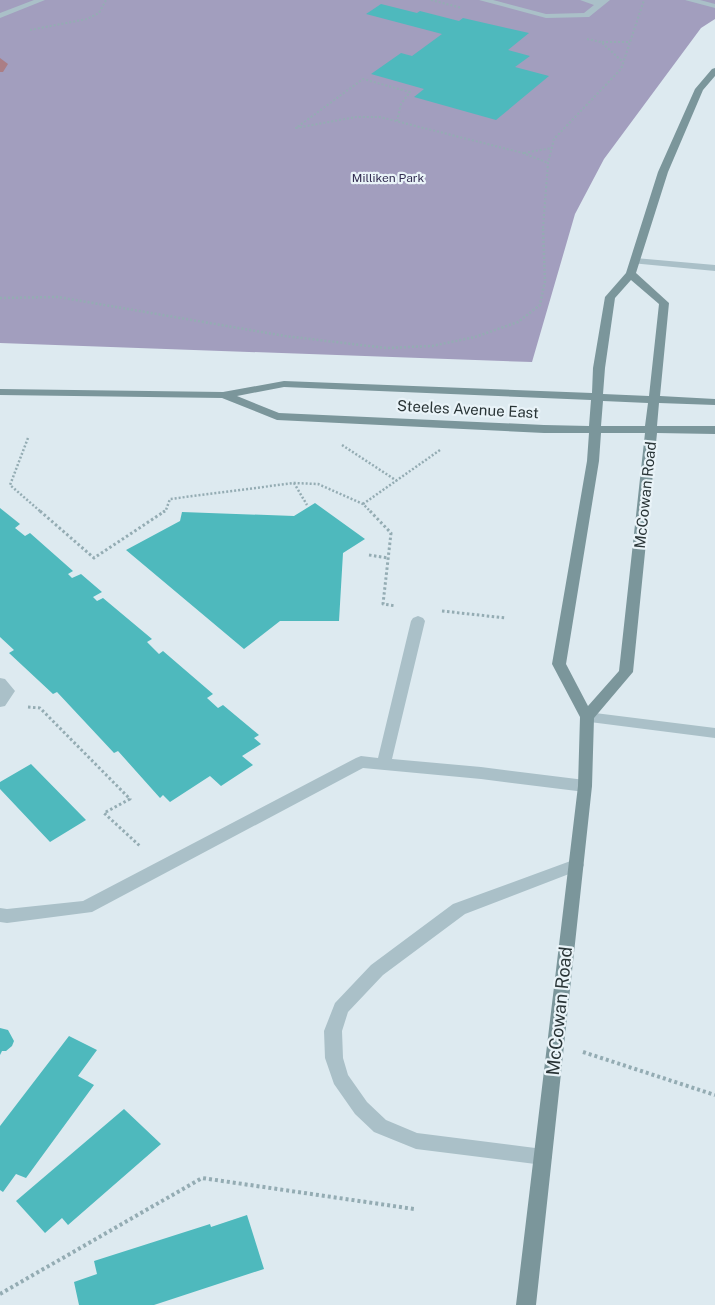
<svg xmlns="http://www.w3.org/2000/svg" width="715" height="1305" font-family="'Public Sans',sans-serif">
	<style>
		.green { fill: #a29ebe }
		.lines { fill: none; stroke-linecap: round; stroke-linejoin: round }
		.stream { fill: #ab7e85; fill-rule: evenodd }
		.building { fill: #4eb9bd }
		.path-far3 { stroke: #94acb3; stroke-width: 2; stroke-dasharray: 2 2; stroke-linecap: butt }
		.path-far2 { stroke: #94acb3; stroke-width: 2.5; stroke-dasharray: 2 2; stroke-linecap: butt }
		.path-far1 { stroke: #94acb3; stroke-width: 3; stroke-dasharray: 2.5 2.5; stroke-linecap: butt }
		.path { stroke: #94acb3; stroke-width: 4; stroke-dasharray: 3 3; stroke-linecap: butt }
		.service { fill: #aac0c8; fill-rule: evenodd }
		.secondary { fill: #7b969b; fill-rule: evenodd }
		.labels { text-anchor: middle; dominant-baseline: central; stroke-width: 4.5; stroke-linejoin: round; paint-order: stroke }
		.far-park-label { font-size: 12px; fill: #342e52; stroke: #e9f3f8 }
		.street-label { font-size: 15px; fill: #293436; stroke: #e9f3f8 }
		.near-street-label { font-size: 18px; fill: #293436; stroke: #e9f3f8 }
	</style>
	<rect width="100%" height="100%" fill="#ddeaf0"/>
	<path class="green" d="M0,0H715V19L701,28L604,159L575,214L532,362L0,343Z"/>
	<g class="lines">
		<path class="stream" d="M0,58L8,64L3,72H0Z"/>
	</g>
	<path class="building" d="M381,4L417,13L420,11L459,21L463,18L529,33L508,50L530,56L515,67L549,76L496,120L414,97L424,89L371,74L401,53L412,56L442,34L366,14Z
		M315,503L365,539L343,553L339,621H280L244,649L126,550L180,521L182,512L294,516Z
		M0,508L20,524L15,528L25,536L30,533L73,571L68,574L72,578L81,574L102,592L93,597L97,601L103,598L152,639L147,642L159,654L163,651L213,694L207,698L218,708L223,705L259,735L254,738L261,744L242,756L253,765L221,786L210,776L170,802L163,795L160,798L118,751L114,753L57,692L53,694L9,653L14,650L0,637Z
		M31,764L86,820L50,842L0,789V782Z
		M0,1028L8,1030L14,1041L12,1046L6,1051H2L0,1055Z
		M69,1036L97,1050L78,1076L94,1085L26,1178L16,1174L3,1192L0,1190V1126Z
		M124,1109L161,1144L68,1225L62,1218L45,1233L16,1201Z
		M247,1215L264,1269L154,1305H79L74,1282L97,1274L94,1261L210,1224L211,1227Z"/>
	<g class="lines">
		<path class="path-far3" d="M431,0L462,8
			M30,30L87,19L99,13L106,0
			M587,39L601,42L623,62
			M602,42H630
			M397,121L401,104L410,92L363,79L296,128L356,117H380L523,153L548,163
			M524,153L552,148
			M543,228L548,163L554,139L621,69L644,0"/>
		<path class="path-far2" d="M0,298L58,297L285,336L386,348L432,346L475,337L518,322L540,305L545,281L543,227
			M28,438L10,485L41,512
			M342,445L397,481
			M294,483L307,505
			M363,504L440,450
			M163,512L166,510L170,499L294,483L318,484L363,504L371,512"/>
		<path class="path-far1" d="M40,511L94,558L165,511
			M370,511L391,533L383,604L396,606
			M369,555L388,558
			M442,611L506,618
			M28,707L40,708L130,799L104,813L141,847"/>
		<path class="path" d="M583,1052L715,1095
			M0,1294L202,1178L414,1209"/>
		<path class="service" d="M34,0H45L0,18V13Z
			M479,0H493L546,14L584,13L594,5L580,0H610L589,17L546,18Z
			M685,0H700L715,4V8Z
			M635,258L715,265V271L631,263L630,261Z
			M418,616L423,618L425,621L392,759L481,767L585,780L590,782L592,786L590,790L585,792L481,779L363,768L92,912L7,923L0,922V908L7,909L83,901L356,758L361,756L378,758L411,621L413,618Z
			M0,678L5,679L15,691L5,706L0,707Z
			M587,712L715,728V738L582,721L580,717L582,713Z
			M576,859L582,861L584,865L582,869L465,914L383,975L348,1012L342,1031L343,1058L348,1075L367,1102L386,1120L417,1133L543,1149L549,1151L552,1157L549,1163L543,1165L416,1149L374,1132L355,1114L334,1084L325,1058L324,1031L335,1003L371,965L453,904Z"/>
		<path class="secondary" d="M715,68V76L703,90L668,172L636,273L669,303L660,396L715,399V405L659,403L657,426H715V434L657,433L633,672L594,718L592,786L536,1305H516L578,786L580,717L552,664L587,461L589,433H544L277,420L222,398L0,395V389L223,392L284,381L592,393L593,368L605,297L626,273L658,172L695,89L712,69ZM631,280L659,304L649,396L603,394L605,368L615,298ZM284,387L591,400L589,426L544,425L279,413L237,396ZM603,401L648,403L645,426H601ZM601,433H645L619,671L588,706L566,664L599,461Z"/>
	</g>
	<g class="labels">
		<g class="far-park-label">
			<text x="388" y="178">Milliken Park</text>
		</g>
		<g class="street-label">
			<text transform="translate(468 409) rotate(3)">Steeles Avenue East</text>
			<text transform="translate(645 495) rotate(-84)">McCowan Road</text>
		</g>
		<g class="near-street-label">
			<text transform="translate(559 1011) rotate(-84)">McCowan Road</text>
		</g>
	</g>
</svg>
